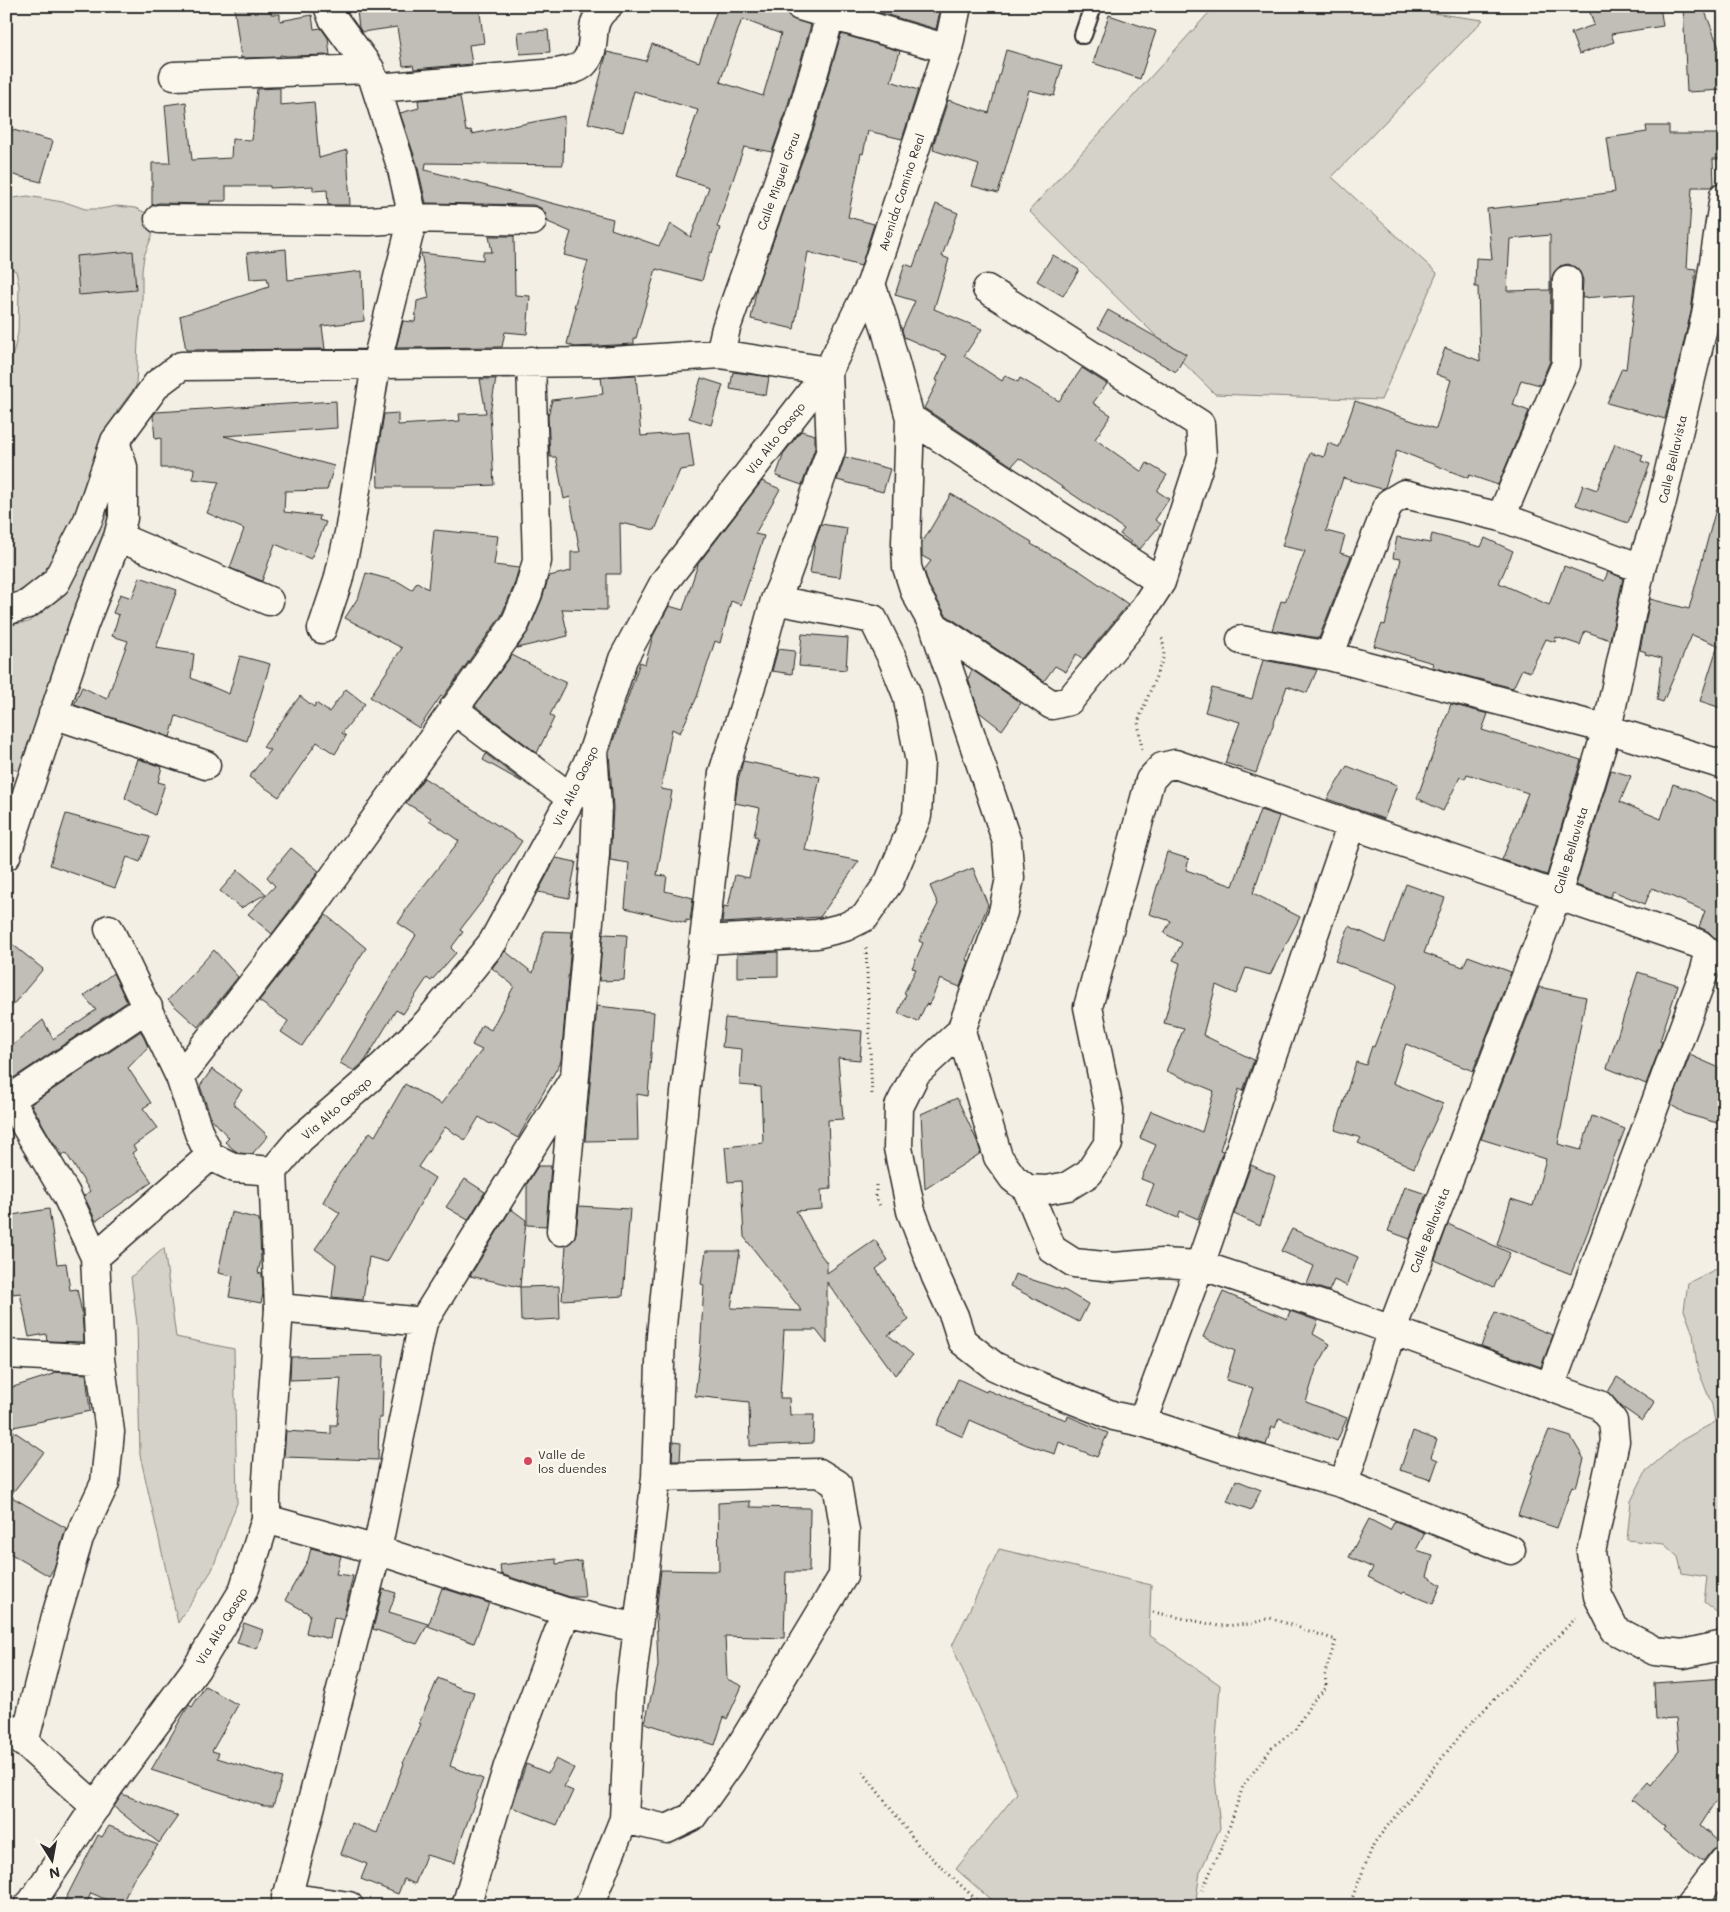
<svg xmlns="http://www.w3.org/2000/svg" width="1730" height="1912" font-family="Mali,sans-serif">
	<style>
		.green { fill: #d5d2c9; stroke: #807e7a }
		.building { fill: #c0beb6; stroke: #2b2b2b; fill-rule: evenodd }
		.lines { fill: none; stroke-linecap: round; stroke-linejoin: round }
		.service-casing { stroke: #2b2b2b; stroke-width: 20 }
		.minor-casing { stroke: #2b2b2b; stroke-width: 31 }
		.tertiary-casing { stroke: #2b2b2b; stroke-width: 31 }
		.path { stroke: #2b2b2b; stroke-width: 3; stroke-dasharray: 1 4; stroke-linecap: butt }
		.service { stroke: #fbf7ec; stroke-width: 16 }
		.minor { stroke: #fbf7ec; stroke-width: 28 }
		.tertiary { stroke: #fbf7ec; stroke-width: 28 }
		.poi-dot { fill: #d1495b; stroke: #fbf7ec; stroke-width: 2 }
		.labels { text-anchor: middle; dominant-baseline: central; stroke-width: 5; stroke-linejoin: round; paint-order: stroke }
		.street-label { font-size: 12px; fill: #2b2b2b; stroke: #fbf7ec }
		.poi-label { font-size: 12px; fill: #2b2b2b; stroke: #fbf7ec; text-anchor: start }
	</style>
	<rect width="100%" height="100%" fill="#f3efe4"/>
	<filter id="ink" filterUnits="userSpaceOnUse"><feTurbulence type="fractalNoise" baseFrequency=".02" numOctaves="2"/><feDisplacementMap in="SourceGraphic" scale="10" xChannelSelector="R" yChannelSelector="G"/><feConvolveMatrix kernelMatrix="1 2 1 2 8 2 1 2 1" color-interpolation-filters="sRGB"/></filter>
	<g filter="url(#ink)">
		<path class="green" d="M1215,6H1381L1483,20L1332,177L1437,273L1381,400L1215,394L1029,211Z
			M28,196L68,203L85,209H100L117,206L135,208L153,216L152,236L144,256L142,271V302L138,341L136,386L117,411L103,450L94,481L52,565L40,581L6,597V383L18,333L19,286L16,271L6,267V199Z
			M120,491L64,653L19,771L6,767V625L29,622L48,601L89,547Z
			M164,1248L176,1337L234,1349L237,1503L212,1570L178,1623L140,1455L137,1324L131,1277Z
			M1722,1266L1724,1271V1618L1704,1602L1707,1577L1682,1573L1678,1557L1664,1544L1627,1540L1631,1501L1646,1471L1682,1440L1715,1422L1712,1405L1697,1367L1693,1334L1684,1310L1688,1283Z
			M999,1549L1151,1585L1149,1635L1220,1685L1214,1767L1220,1828L1200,1872L1195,1906H998L956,1869L1017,1793L952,1646Z"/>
		<path class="building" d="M234,6H270L271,14H280V21L312,15L314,29L321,28L328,38L330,55L287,56L280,55V57L241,58Z
			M392,6H479L484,43L469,45L472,64L414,69L413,65L403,66L397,27L362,32L359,28L357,11Z
			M713,6H785L789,17L811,25L785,115L772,152L744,147L717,227L720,228L712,253L710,252L702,281L656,269L636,338H634V344L575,347L567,344L576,307H574L588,261L564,255L571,232L548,222L545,213L541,208L533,205L426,203L417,164L400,113L419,108L418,100L460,97L466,131L471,130L472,134L564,116L563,165L426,163L425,170L613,219L611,229L659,246L671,224L691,237L709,187L676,176L698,110L634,91L623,132L588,123L607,52L646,61L652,44L699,62L717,10L713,9ZM742,19L781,34L763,96L720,82Z
			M857,6H941L936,29Z
			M1588,6H1660L1663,26L1611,34L1614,42L1579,54L1571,33L1594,25Z
			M1683,6H1703L1724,61V90L1687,92Z
			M1109,15L1156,31L1140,79L1093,63Z
			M548,30L550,52L520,54L518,32Z
			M841,34L900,51L891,81L918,90L902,139L868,131L863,154L861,153L848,217L874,224L861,266L808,252L794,329L751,319L757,286L815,125Z
			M1006,50L1062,66L1054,96L1029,90L998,193L972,186L979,165L933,150L934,147L933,146L948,100L989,113Z
			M280,88V105L314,102L319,158L347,150L350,205H328L327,190L313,191V186L270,188V186H226V201H210V204L159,203L152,205V163H170L165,105L186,102L192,160L231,158L232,139L252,140L257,89Z
			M1646,126H1669V134H1720L1719,159H1713L1714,185L1711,187H1692L1687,268L1696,269L1694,287L1691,312L1665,419L1607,403L1622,368L1626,369L1635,294L1582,298L1583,280L1580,272L1575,267L1568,264L1560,266L1554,272L1551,280L1550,361L1540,385L1521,380L1513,405L1529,411L1498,485L1469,475L1468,478L1397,450L1385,487L1382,489L1343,478L1326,531L1345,536L1340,553L1351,556L1319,638L1272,630L1281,601L1285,602L1305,551L1282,546L1310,453L1324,457L1328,443L1339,447L1355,401L1436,429L1451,380L1436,374L1445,348L1480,361L1478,287H1475L1476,258L1492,259L1487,209L1561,201V199L1615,192L1607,138L1647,132ZM1550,235V290L1507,291L1510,239Z
			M6,128L53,141L41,182L6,173Z
			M936,204L958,213L942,256L949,259L934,309L982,329L964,356L1002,381L1005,375L1018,382L1020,378L1059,401L1082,368L1107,384L1093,403L1111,415L1095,439L1142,472L1147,463L1167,475L1157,491L1169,499L1155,520L1161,524L1140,549L1120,534L1124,529L1019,458L1012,466L924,408L938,381L936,380L947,356L904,337L902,330L915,301L895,295L905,264L913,267Z
			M489,236H514L515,295L530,296L527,334L505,332L502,347L396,348L403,321L415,322L417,301L429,298L421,253L483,260V252H492Z
			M286,249L288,280L362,271L364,321L322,326L325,349L186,350L180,316L269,287L267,278L250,279L247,253Z
			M133,251L136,290L79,295L76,256Z
			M1053,255L1079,270L1063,296L1037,281Z
			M1108,310L1186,354L1176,372L1098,328Z
			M733,372L769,377L766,395L730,389Z
			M636,375L641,436L689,432L694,468L680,470L655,530L620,523L621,574H607V610L562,609L568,636L517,648L529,630L542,599L549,576L571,571V552H580L570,497L564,499L556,457H550L548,416L552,400L603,394L601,377Z
			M701,378L723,385L711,425L689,418Z
			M480,379H496L490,413L494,485L455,487H378L377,458L384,414L398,413V425L460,421L459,414L486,413Z
			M336,401L337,428L224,436L334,466L327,490L285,491L284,512L320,516L319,520L326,522L311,559L275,544L262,581L230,568L244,529L207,513L219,482L193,479L194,468H161V438L155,439L153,416L156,412Z
			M801,431L815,435V448L802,485L776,476L784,453Z
			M1615,444L1643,455L1641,461L1650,464L1628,523L1576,505L1583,485L1597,490Z
			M845,457L890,469L883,492L837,480Z
			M762,481L780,489L755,534L764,536L741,605L731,601L720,643L715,641L697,697L680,733L672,729L661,789L672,791L657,875L667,876L665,891L693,898L690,921L686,920V923L625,908L629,863L610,860L613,808L609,753L640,662L645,664L653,636L669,606L683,610L698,564Z
			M951,494L1032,542L1031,544L1080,571L1128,604L1083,659L1076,654L1066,672L1055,666L1044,681L946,615L929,586L924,570L931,561L922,556V543Z
			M1717,505L1724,506V709L1700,701L1718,645L1692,635L1663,702L1657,700L1662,658L1645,654L1646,652L1640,650L1650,599L1689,609Z
			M821,524L847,528L840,577L810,573L815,542Z
			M434,530L498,536L494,565L519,568L513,588L501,616L443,697L441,696L419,728L370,697L402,648L345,618L359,596L366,573L399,582L412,590L417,582L428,589Z
			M1432,534L1481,547L1485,538L1513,551L1499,583L1549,605L1564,566L1604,581L1608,572L1623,578L1610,640L1585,631L1580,645L1556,637L1555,642L1546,639L1530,672L1522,669L1513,688L1432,667L1433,663L1374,646L1382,624L1385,625L1401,559L1393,558L1397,537L1430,543Z
			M140,577L177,590L156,648L194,654L191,678L229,694L240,656L270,664L247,741L176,716L170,737L74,705L82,687L107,699L128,641L112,636L119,615L113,613L120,594L132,598Z
			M802,634L848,638L846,670L799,666Z
			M778,649L795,651L792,674L772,671Z
			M512,655L566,683L550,715L554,718L537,753L475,706Z
			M1263,660L1317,670L1307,693L1287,686L1256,773L1225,763L1240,722L1205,712L1212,688L1252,699Z
			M972,670L1021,703L1002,730L979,712L968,679Z
			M346,689L365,704L342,733L346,736L335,754L317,742L279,797L249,777L270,750L263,747L300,696L314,707L316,703L329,712Z
			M1451,704L1488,714L1482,730L1581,760L1547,875L1502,860L1528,793L1467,774L1465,779L1460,777L1443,811L1417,798Z
			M486,754L522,781V782L483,760Z
			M138,759L162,767L158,782L165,784L155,815L125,798Z
			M743,761L820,777L805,850L859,861L820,917L722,923L724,906L728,907L735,875L749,878L758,837L754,836L760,808L735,803L738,781Z
			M1347,766L1397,785L1384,819L1327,799Z
			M1611,770L1631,776L1620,802L1661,819L1673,784L1694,791L1724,805V948L1709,932L1699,927L1705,911L1652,888L1645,904L1613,891L1610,897L1576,885Z
			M424,778L522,841L486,896L460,930L463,932L451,948L456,953L431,981L427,978L403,1014L396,1010L365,1061L354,1071L340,1063L416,935L398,923L406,911H404L459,841L429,820L431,818L406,803Z
			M1260,810L1279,816L1253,893L1300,917L1270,975L1246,968L1236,994L1216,985L1203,1035L1254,1060L1243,1091L1239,1089L1220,1150L1223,1151L1198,1219L1180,1211L1178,1218L1146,1205L1154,1184L1141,1179L1156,1145L1140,1138L1151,1111L1202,1132L1214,1091L1166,1071L1184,1028L1164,1023L1180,963L1173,960L1182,943L1164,933L1171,921L1149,914L1167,852L1189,859L1186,870L1233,886Z
			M66,814L150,837L140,862L127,857L115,888L50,865Z
			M291,848L319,871L272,934L248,914L275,886L267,877Z
			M556,858L576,862L569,898L538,892Z
			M973,868L988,905L966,960L969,961L960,987L940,979L929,1005L926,1004L918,1022L898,1013L906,994L904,993L916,969L912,968L923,943L919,941L938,904L930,886Z
			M238,870L266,894L241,908L220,891Z
			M1406,884L1445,898L1424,953L1463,967L1468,956L1511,972L1473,1071L1406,1044L1393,1083L1443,1104L1414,1168L1358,1143L1361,1138L1335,1130L1356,1062L1366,1065L1372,1046L1374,1047L1398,984L1335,961L1349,926L1385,943Z
			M326,915L366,948L302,1046L281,1032L288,1021L259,1001Z
			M544,931L572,932L561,1061L518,1138L491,1123L490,1124L479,1117L465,1140L445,1127L418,1167L435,1178L387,1262L369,1257L363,1300L332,1297L336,1264L315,1249L340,1213L323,1202L336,1178L370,1132L375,1136L405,1084L441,1104L482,1050L472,1045L482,1025L491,1030L514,986L492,968L505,951L533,973Z
			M603,934L627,935L624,980L599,981Z
			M6,939L43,969L6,1013Z
			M214,950L238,977L198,1027L168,1000Z
			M778,952V976L737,977V954Z
			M1638,972L1678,985L1660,1041L1662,1042L1646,1084L1607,1068Z
			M113,973L127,1002L12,1079L7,1078L6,1051L43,1020L53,1039L96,1010L84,996Z
			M1539,987L1586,997L1558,1144L1581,1150L1592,1116L1625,1129L1602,1188L1597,1208L1571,1274L1497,1245L1511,1199L1533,1206L1546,1159L1481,1139Z
			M597,1006L654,1012L648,1096L637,1094L638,1140L585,1141Z
			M725,1018L862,1031L860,1060L838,1058L843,1119L828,1120L831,1189L821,1190L822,1209L796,1211L818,1251L827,1263V1273L875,1240L888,1260L876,1269L909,1320L888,1335L913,1355L895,1375L827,1282V1344L816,1330H784L780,1398H789L790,1415H814L813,1443L750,1446L749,1402L695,1396L700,1353L704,1285L701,1284L706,1251H740L731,1308L802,1311L744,1237L741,1181L728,1182L725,1147L763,1143L761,1087L740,1085L742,1049L722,1047Z
			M141,1031L148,1047L128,1068L151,1103L143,1108L158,1128L133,1146L136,1150L132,1153L152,1182L96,1221L84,1196L90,1191L66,1153L63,1155L51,1139L31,1104Z
			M1690,1055L1724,1070V1125L1686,1114L1671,1105Z
			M212,1069L242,1090L233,1103L268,1136L252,1154L239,1153L233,1149L225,1142L229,1138L211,1118L200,1086Z
			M957,1098L977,1141L981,1153L925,1189L921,1114Z
			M1251,1165L1275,1176L1260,1226L1234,1214Z
			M538,1166H551L546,1226L527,1225V1184Z
			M465,1179L485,1192L468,1220L446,1207Z
			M1405,1187L1426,1194L1410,1239L1388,1231Z
			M579,1206L630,1209L623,1296L562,1300L566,1245L573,1240L576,1233Z
			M49,1209L57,1264L66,1263L70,1290L77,1289L82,1313L84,1342L47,1341L46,1334L29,1337L20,1293L13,1294L9,1265H6V1216Z
			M511,1209L526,1220L520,1287L470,1276Z
			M231,1212L259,1219L261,1259L258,1273L262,1274L263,1294L261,1303L229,1297L233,1276L218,1273Z
			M1448,1224L1510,1253L1494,1287L1435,1260Z
			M1292,1229L1358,1257L1347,1286L1334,1280L1329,1291L1307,1284L1314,1266L1281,1251Z
			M1015,1274L1066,1291L1088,1304L1079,1322L1010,1286Z
			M559,1286L560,1319L521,1321L520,1287Z
			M1223,1292L1287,1319L1290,1311L1318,1321L1313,1334L1330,1344L1316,1369L1306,1402L1347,1418L1337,1441L1279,1418L1275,1428L1272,1426L1266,1445L1237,1436L1253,1388L1226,1380L1235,1351L1203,1337Z
			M1495,1312L1553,1335L1541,1367L1481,1346Z
			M384,1355L382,1418H379L378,1460L284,1457L286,1431L331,1434V1425H337L341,1378L290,1380L291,1357Z
			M53,1372L86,1374L90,1411L9,1428L44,1452L10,1496L66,1528L54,1568L49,1576L6,1551V1426L8,1428L10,1388L54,1374Z
			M1617,1377L1655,1402L1642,1421L1622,1407L1608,1392Z
			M958,1379L986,1392L987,1390L1026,1406L1067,1420L1068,1416L1108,1433L1097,1457L1059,1442L1055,1454L1027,1445L970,1420L963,1437L937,1425Z
			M1549,1430L1571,1437L1584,1459L1576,1487L1572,1486L1557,1528L1518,1515L1532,1475L1531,1474Z
			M1413,1431L1437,1440L1431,1457L1438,1460L1431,1480L1400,1470Z
			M673,1442L681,1443L680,1461H672Z
			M1236,1480L1261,1490L1251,1510L1227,1501Z
			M750,1501V1507L810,1508L809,1572H786L784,1638L725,1636L727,1679L742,1686L727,1719L724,1717L715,1745L645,1723L658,1666L656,1612L661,1570L719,1571L718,1503Z
			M1369,1519L1390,1530L1395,1521L1425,1533L1416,1550L1433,1555L1427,1576L1441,1585L1433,1604L1404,1592L1402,1594L1368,1577L1373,1568L1349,1557Z
			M311,1548L341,1556L336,1574L353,1576L343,1620L334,1617L330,1639L306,1633L310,1614L285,1600L308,1560Z
			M556,1559V1564L581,1561L585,1597H570L501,1574L500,1565Z
			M442,1588L489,1603L474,1643L428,1626Z
			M383,1589L396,1593L389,1612L428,1624L417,1644L373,1629Z
			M244,1623L263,1630L257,1649L237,1643Z
			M438,1678L462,1689L474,1692L450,1766L483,1779L461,1840L455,1863L426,1855L415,1884L404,1879L398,1894L361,1879L367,1864L341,1854L352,1823L377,1833L404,1764L403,1763L421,1724L419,1723Z
			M1724,1678V1789L1700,1826L1724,1846L1717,1847L1712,1851L1703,1862L1663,1830L1665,1827L1632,1800L1648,1782L1651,1785L1679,1751L1676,1719L1656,1720L1654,1683Z
			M205,1686L238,1705L212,1751L219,1753L217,1758L282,1778L273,1806H263L151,1770L189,1705L192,1707Z
			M556,1759L574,1768L564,1787L573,1791L557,1825L512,1807L526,1764L548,1773Z
			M122,1794L178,1816L159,1843L114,1807Z
			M109,1826L158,1845L133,1880L121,1906L91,1893L85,1906H62L98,1835L102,1837Z"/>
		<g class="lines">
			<defs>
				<path id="service" d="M1083,35L1093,6"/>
				<path id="minor" d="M800,6L948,49
					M174,76L370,69
					M377,88L556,73C565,71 579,70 585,62C600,45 584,24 608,6
					M159,219L370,221L413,218L532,221
					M871,284L885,326L910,418L906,544L907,567L915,592L934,626L1007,842L1010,878L1003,912L961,1031L998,1157L1013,1178L1027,1189L1046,1190L1068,1186L1089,1173L1108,1144L1109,1109L1088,1007L1150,780L1162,767L1175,764L1699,944L1709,953L1705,970L1550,1387
					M720,354L726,328L800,120L833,6
					M910,418L1161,582
					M1501,517L1566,364L1567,280
					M118,537L269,601
					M6,611L28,604L56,582L88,520L115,441L157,384L181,366L598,362L720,354L828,371L831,450L787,573L775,600L756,670L723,773L704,940L685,1093L661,1336L656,1477L630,1694L624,1819L589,1906
					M934,626L1052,705L1069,701L1139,616L1161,582L1202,456L1200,424L987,289
					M322,629L338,581L349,533L376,365L413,218L402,169L370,69L332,17L328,6
					M1241,640L1329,656L1607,729L1720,764L1724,762
					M1329,656L1389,503L1404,494L1501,517L1641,568
					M453,709L571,798
					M53,714L206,765
					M6,856L84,624L118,537L123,518V467L115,441
					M109,929L180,1077L199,1133L210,1156L235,1168L273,1171
					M704,940L817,934L845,927L865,917L889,882L917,816L920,762L907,695L893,660L873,619L775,600
					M961,1031L916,1073L899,1107L898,1148L911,1211L936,1277L954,1316L962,1341L994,1366L1026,1381L1114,1416L1142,1422L1225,1449L1344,1484L1511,1550
					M180,1077L310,910L515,624L528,593L537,561L531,361
					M6,1093L66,1194L95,1257L100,1359L110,1432L105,1483L79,1538L56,1616L24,1743
					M6,1102L148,1007
					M1027,1189L1052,1249L1074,1263L1114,1267L1162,1263L1200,1265L1336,1310L1600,1405L1613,1421L1615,1441L1591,1552L1598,1596L1615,1630L1655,1651L1683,1654L1724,1645
					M561,1231L595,854L597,807L593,751
					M95,1257L210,1156
					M279,1308L423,1322L573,1080
					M6,1354L100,1359
					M1142,1422L1200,1265L1352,824
					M1344,1484L1392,1329L1557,895L1607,729L1641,568L1661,505L1706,315L1724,196
					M266,1519L377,1550L566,1612L638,1628
					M6,1726L96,1807
					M624,1819L667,1829L692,1817L731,1762L843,1576L845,1531L837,1484L819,1473L656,1477
					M286,1897L349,1906
					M285,1906L377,1550L423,1322
					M466,1906L508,1766L566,1612
					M1690,1906L1724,1861"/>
				<path id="tertiary" d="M28,1906L32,1902L110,1785L196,1669L243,1591L266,1519V1494L279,1308L273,1171L300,1139L369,1079L427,1023L493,942L571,798L593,751L623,659L665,581L828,371L871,284L948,49L957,6"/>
			</defs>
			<use href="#service" class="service-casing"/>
			<use href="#minor" class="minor-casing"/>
			<use href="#tertiary" class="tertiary-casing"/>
			<path class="path" d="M1142,749L1138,722L1164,656L1163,640L1159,636
				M866,948L872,1096
				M876,1185V1197L880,1206
				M1153,1612L1219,1626L1250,1624L1270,1618L1336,1640L1325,1673L1326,1688L1312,1702L1295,1730L1273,1746L1243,1786L1225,1840L1202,1890
				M863,1772L919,1846L983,1906
				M1349,1906L1374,1843L1466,1728L1577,1617"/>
			<use href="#service" class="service"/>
			<use href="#minor" class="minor"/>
			<use href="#tertiary" class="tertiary"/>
		</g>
	</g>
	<circle class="poi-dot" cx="528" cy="1461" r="5"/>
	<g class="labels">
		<g class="street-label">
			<text transform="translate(778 181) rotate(-70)">Calle Miguel Grau</text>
			<text transform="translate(901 192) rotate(-72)">Avenida Camino Real</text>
			<text transform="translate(775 438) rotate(-52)">Via Alto Qosqo</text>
			<text transform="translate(1672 459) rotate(-77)">Calle Bellavista</text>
			<text transform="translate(575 786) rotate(-64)">Via Alto Qosqo</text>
			<text transform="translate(1570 850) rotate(-73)">Calle Bellavista</text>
			<text transform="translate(336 1108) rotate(-41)">Via Alto Qosqo</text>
			<text transform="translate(1429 1230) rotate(-69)">Calle Bellavista</text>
			<text transform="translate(221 1626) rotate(-59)">Via Alto Qosqo</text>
		</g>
		<g class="poi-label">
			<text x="538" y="1454">Valle de<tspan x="538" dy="14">los duendes</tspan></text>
		</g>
	</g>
	<rect width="1730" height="1912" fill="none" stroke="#fbf7ec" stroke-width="25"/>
	<rect x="12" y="12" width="1705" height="1887" fill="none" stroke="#2b2b2b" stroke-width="2" filter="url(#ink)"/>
	<g transform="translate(52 1860) rotate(169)" stroke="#fbf7ec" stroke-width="4" paint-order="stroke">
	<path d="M0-4L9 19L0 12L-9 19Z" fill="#2b2b2b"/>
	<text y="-8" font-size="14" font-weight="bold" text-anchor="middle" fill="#2b2b2b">N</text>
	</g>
</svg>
